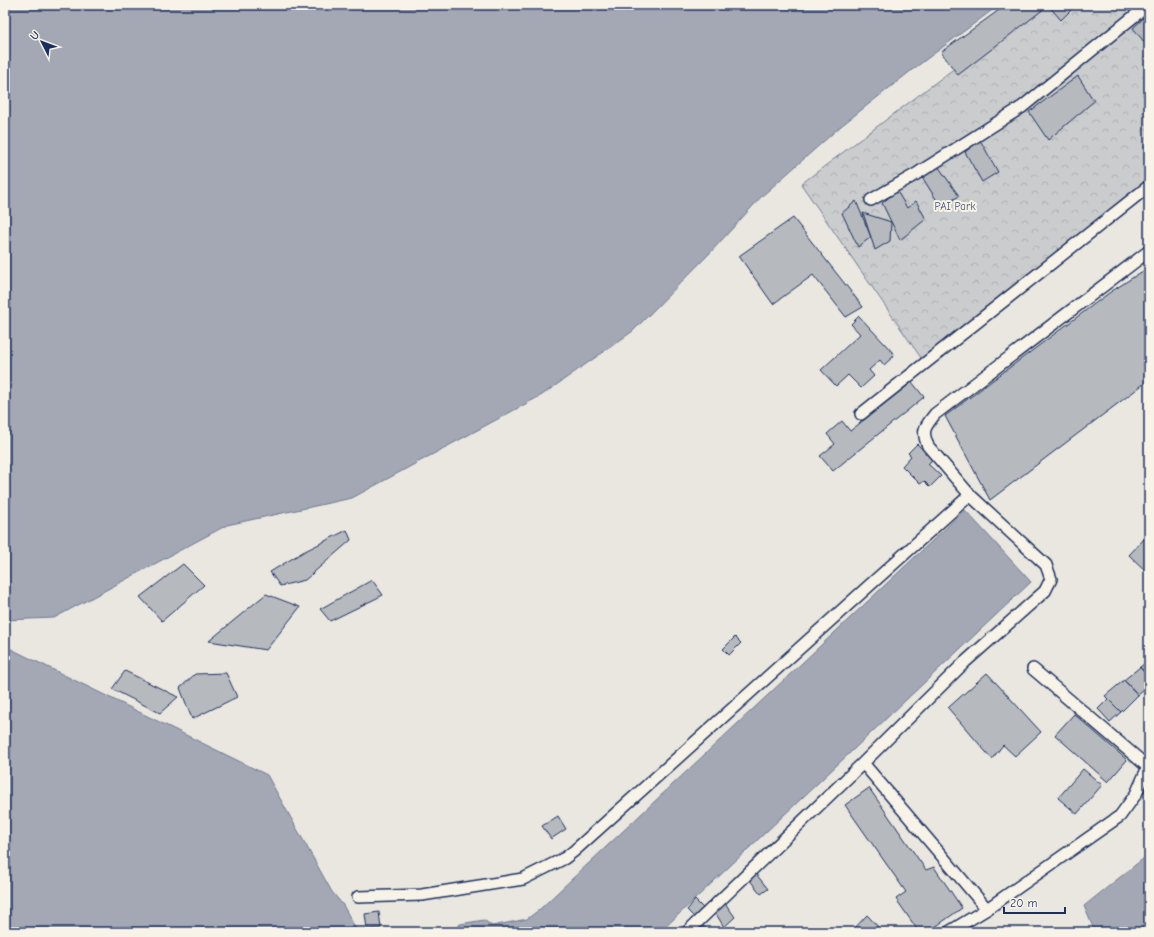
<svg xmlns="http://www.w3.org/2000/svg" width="1154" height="937" font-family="'Comic Neue',sans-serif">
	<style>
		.park { fill: url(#park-crowns); stroke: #737e96 }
		.water { fill: #a3a8b4; stroke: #6d7892 }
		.building { fill: #b6babf; stroke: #1b2f5e }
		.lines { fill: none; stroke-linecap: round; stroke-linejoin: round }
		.lane-casing { stroke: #1b2f5e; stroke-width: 14 }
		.lane { stroke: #f7f3e8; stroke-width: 11 }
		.labels { text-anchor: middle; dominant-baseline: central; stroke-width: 4; stroke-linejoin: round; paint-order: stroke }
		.park-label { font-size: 11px; fill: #47567a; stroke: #f7f3e8 }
	</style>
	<defs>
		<pattern id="park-crowns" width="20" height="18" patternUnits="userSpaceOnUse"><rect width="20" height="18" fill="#cbcccd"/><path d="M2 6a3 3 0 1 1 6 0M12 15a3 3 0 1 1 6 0" fill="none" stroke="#aeb0b2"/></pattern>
	</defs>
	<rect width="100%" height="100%" fill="#eae7e0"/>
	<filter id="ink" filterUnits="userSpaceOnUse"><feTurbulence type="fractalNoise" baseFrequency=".025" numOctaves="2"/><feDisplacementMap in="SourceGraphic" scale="8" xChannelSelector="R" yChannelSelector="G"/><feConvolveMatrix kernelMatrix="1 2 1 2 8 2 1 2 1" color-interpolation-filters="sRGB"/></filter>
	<g filter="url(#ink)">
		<path class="park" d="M1032,5H1149V194L928,368L801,184L964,61Z"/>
		<path class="water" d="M5,5H999L912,70L841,126L762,196L708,255L633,331L542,395L352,498L227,525L54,618L5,620Z
			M965,510L1031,582L660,932H454L460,924L484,920L492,926L527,919L540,909Z
			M5,646L267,775L332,892L343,905L356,929L359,932H5Z
			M1149,854V932H1095L1084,906Z"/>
		<path class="building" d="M1006,5H1049L958,75L941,52Z
			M1048,5H1068L1071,10L1061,20Z
			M1148,14L1149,16V48L1133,28Z
			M1078,76L1094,101L1048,140L1029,112Z
			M980,140L998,172L982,182L965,152Z
			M938,166L959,196L941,207L922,177Z
			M897,191L907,208L916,201L926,219L900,240L882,203Z
			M856,201L871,237L858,247L842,213Z
			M863,213L891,222L890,241L875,250Z
			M793,218L863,307L846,317L813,275L773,304L739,256Z
			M1149,267V380L990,500L945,416L1109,293Z
			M859,316L895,355L884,365L880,360L869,370L874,376L861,388L848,375L836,386L821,370L860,334L851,324Z
			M912,382L924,397L833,471L820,456L835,444L827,434L842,421L850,431Z
			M917,444L933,459L928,464L941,476L930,487L924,481L920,484L902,466L911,456L908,453Z
			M347,530L351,540L305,580L280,586L270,572L303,552Z
			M1145,538L1149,541V574L1129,555Z
			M183,564L204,585L162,621L140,597Z
			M372,580L383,595L330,621L320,609Z
			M266,594L300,607L266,650L209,641Z
			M735,637L741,643L729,655L723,649Z
			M1149,660V678L1140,667Z
			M1140,667L1149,678V686L1138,695L1124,680Z
			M125,671L178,697L160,713L112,689Z
			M226,673L237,697L192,719L180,688L195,674Z
			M987,673L1041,732L1015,756L1003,745L992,759L948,708Z
			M1124,680L1138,695L1121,712L1105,696Z
			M1108,699L1121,712L1110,722L1098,709Z
			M1074,714L1127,760L1108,782L1055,735Z
			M1083,769L1102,785L1077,814L1058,798Z
			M869,788L926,870L934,867L962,908L928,932H919L896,899L906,892L845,805Z
			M558,816L566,829L551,839L542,826Z
			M756,874L768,889L761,894L748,878Z
			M722,899L735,917L724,927L713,909Z
			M695,900L706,911L695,918L687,910Z
			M379,912L381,928L367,929L365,914Z
			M867,915L883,932H857L854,929Z
			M702,925L710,932H697Z"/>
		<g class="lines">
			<defs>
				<path id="lane" d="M871,200L918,173L1022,107L1148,5
					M861,414L1149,186
					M970,495L928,446C921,430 925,427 935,414L1149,251
					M1033,669L1148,767
					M358,897L422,895L523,879L565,858L574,851L970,495L1046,565L1051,579L1045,591L965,662L863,763L987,909
					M687,932L863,763
					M949,932L987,909L1120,816L1136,794L1148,767L1149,759"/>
			</defs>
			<use href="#lane" class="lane-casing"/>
			<use href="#lane" class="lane"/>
		</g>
	</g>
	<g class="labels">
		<g class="park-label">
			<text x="955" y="206">PAI Park</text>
		</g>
	</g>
	<rect width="1154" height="937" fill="none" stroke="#f7f3e8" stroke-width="20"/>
	<rect x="10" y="10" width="1134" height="917" fill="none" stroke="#1b2f5e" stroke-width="1.5" filter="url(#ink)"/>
	<g transform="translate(42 42) rotate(312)" stroke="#f7f3e8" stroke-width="3" paint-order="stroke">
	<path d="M0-3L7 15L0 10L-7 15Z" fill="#1b2f5e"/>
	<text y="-6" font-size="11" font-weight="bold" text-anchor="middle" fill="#1b2f5e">U</text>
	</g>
	<path d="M1004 907v6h61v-6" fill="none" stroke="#1b2f5e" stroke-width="2"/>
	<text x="1010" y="907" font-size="12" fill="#1b2f5e" stroke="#f7f3e8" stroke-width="3" paint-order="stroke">20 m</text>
</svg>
